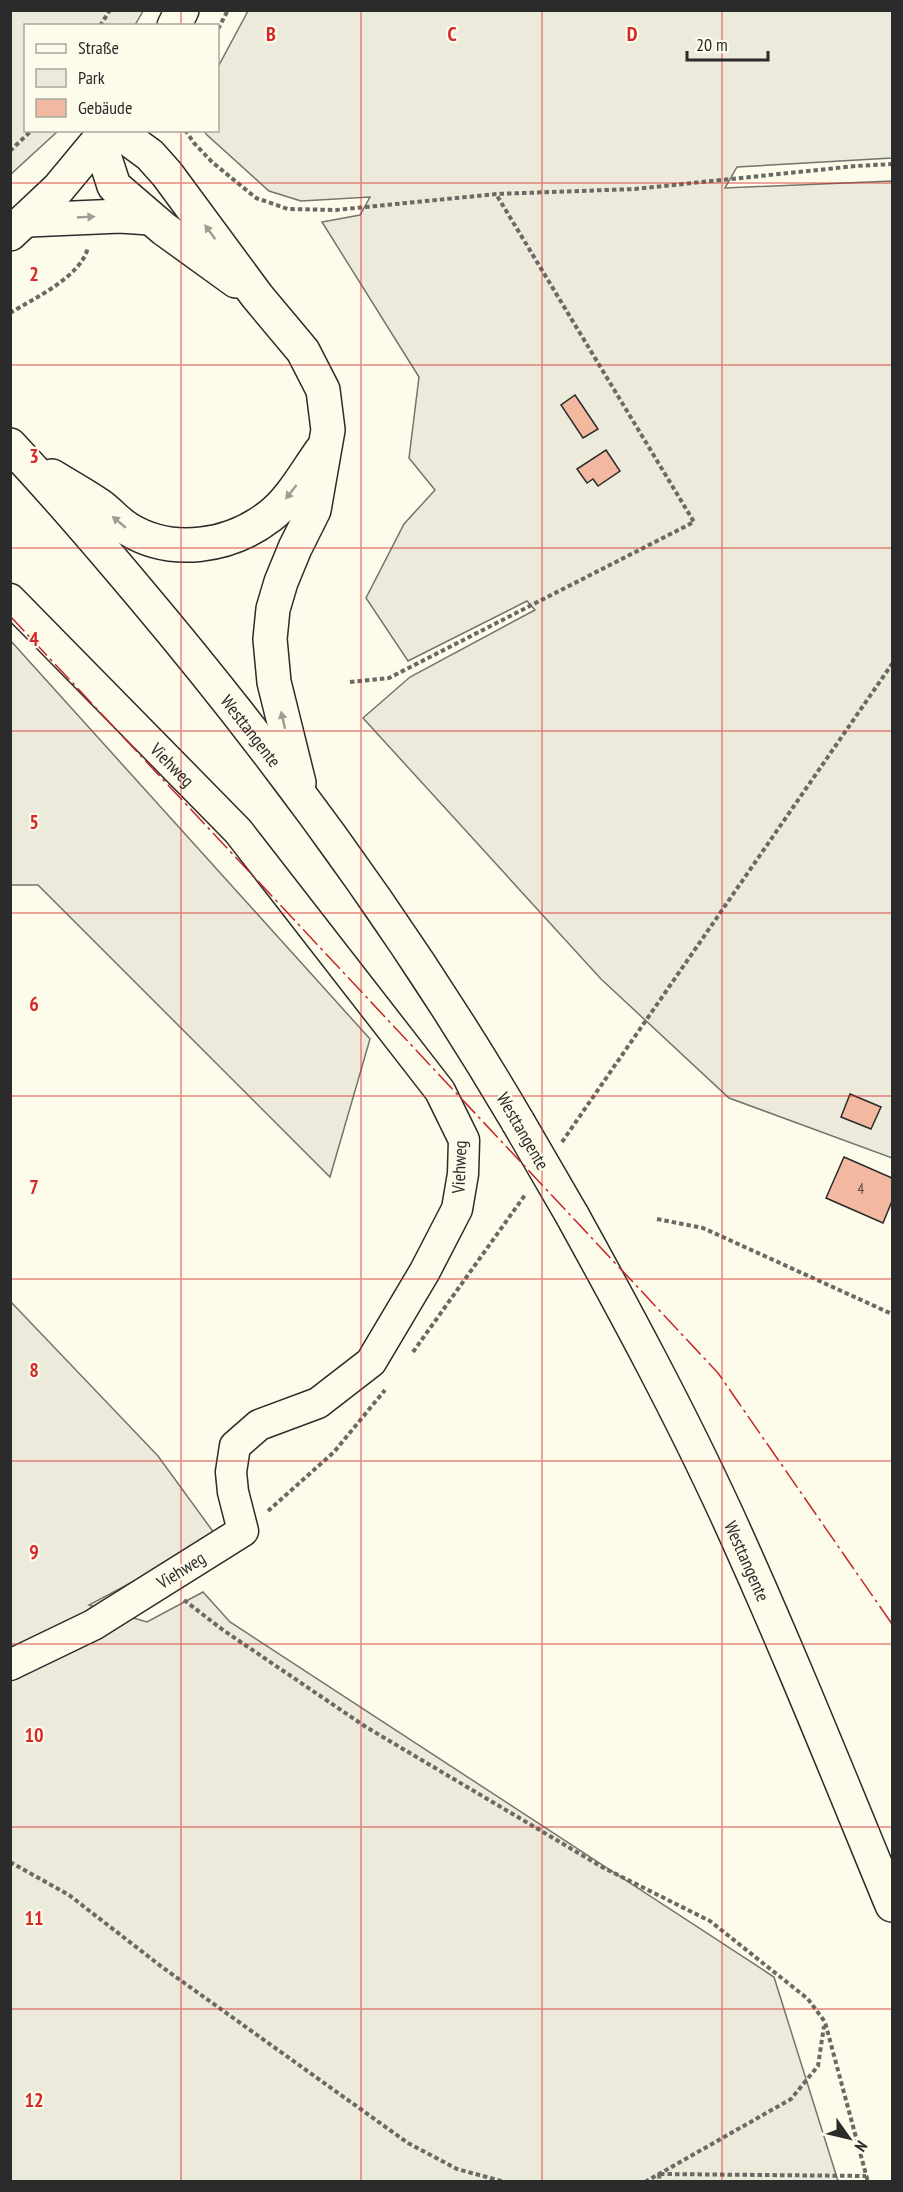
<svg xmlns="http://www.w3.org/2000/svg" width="903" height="2192" font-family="'PT Sans Narrow',sans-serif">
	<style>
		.green { fill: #ecebdb; stroke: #74746e; stroke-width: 1.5 }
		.building { fill: #f2b8a0; stroke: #2b2b2b; stroke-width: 1.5 }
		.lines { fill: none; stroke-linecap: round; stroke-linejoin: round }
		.minor-casing { stroke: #2b2b2b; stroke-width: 33 }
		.major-casing { stroke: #2b2b2b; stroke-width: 36 }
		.highway-casing { stroke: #2b2b2b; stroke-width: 36 }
		.path { stroke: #6a6964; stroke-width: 4; stroke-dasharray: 4.5 3; stroke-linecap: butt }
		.minor { stroke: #fdfbea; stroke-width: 30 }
		.major { stroke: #fdfbea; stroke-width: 33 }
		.highway { stroke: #fdfbea; stroke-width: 33 }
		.highway-bridge-casing { stroke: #2b2b2b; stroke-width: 36; stroke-linecap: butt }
		.highway-bridge { stroke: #fdfbea; stroke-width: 33 }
		.power { stroke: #c62828; stroke-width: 1.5; stroke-dasharray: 21 4.5 3 4.5; stroke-linecap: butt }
		.oneway { fill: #9e9d94 }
		.grid { fill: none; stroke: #d62828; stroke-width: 1.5; stroke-opacity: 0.55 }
		.labels { text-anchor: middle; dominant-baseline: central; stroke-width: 4.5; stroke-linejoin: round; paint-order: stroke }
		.number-label { font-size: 15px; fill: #5d4e48 }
		.street-label { font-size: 18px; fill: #2b2b2b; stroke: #fdfbea }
		.grid-label { font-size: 20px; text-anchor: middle; font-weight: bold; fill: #d62828; stroke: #fdfbea; stroke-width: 4.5; stroke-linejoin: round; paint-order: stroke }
	</style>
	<rect width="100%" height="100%" fill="#fdfbea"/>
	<path class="green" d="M11,10L143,11L135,25L26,26V130L58,131L11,174Z
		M248,11H892V158L737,167L725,188L892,181V1158L729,1098L601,979L363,718L410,677L535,610L527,601L408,661L366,598L404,524L435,490L409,458L419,377L322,222L360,215L370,197L301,201L269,191L206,134L205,131L218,130V67Z
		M10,640L370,1039L330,1177L38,885H11Z
		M10,1301L158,1456L217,1537L89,1605L147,1622L203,1592L230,1622L774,1977L838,2181H11Z"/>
	<path class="building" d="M575,395L598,429L583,438L561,405Z
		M606,450L620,471L598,486L593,479L587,483L577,469Z
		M850,1094L881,1107L871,1129L841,1117Z
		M844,1157L892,1178V1201L883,1223L826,1198Z"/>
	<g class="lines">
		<defs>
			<g id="minor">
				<path id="s1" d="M10,599L238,831L440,1091L464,1140L463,1174L457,1209L425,1271L371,1362L318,1403L259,1425L235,1446L231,1472L233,1492L243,1531L93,1625L10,1665"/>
			</g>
			<path id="major" d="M174,26L182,10
				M10,234L58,189L107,130"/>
			<g id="highway">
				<path d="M109,130L104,155L114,186L164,229L236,281"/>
				<path d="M116,130L150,155L167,174L257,296L303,351L323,390L328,430L314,510L295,548L281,582L273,609L270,639L274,682L299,783"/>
				<path d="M28,220L120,216L150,218"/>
				<path id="s2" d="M10,445C55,493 97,542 139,592C280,759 407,933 518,1122"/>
				<path d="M52,476C68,486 85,495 99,505C109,512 117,522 128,529C172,556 230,547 270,516C291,500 306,472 321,451"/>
				<path id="s3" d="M572,1215C626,1313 679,1411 726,1513C785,1642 838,1774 892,1905"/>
			</g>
		</defs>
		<use href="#minor" class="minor-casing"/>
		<use href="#major" class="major-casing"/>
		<use href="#highway" class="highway-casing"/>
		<path class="path" d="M100,26L110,10
			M218,29L228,10
			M185,130L194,143L212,162L256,198L288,209L336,210L496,194L635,189L856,166L892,164
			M10,151L32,130
			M10,313C35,298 82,276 88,247
			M350,682L389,678L694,522L496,194
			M562,1142L892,664
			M657,1219L703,1228L892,1314
			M413,1352L525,1195
			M268,1511L334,1452L385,1390
			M184,1600L223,1630L366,1727L602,1867L710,1921L808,1999L825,2022L868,2182
			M10,1862L69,1895L162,1967L408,2143L457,2169L505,2182
			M659,2174L660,2182
			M660,2174L866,2176
			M645,2182L791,2099L818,2066L824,2026"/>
		<use href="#minor" class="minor"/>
		<use href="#major" class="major"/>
		<use href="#highway" class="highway"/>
		<defs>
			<path id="highway-bridge" d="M518,1122L572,1215"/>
		</defs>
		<use href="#highway-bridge" class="highway-bridge-casing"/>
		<use href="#highway-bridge" class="highway-bridge"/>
		<path class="power" d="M10,616L718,1373L892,1624"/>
	</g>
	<defs><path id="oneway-solid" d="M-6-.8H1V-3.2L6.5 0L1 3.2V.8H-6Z" transform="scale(1.5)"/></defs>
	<g class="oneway">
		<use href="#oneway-solid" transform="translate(86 217) rotate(-3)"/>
		<use href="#oneway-solid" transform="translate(210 232) rotate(-126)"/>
		<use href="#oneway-solid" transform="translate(291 492) rotate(128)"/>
		<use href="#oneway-solid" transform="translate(119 522) rotate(-140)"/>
		<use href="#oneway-solid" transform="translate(283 720) rotate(-103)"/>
	</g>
	<path class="grid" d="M181,10V26M361,10V2182M542,10V2182M722,10V2182M181,130V2182M10,183H892M10,365H892M10,548H892M10,731H892M10,913H892M10,1096H892M10,1279H892M10,1461H892M10,1644H892M10,1827H892M10,2009H892"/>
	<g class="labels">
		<g class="number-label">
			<text x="861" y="1188">4</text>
		</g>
		<g class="street-label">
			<text stroke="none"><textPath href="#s2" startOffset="374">Westtangente</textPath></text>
			<text stroke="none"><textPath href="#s1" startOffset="232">Viehweg</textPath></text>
			<text transform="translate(523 1131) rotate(60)">Westtangente</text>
			<text transform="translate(459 1167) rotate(-88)">Viehweg</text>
			<text stroke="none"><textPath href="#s3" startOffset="388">Westtangente</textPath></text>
			<text transform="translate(181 1570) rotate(-32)">Viehweg</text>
		</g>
	</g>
	<g class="grid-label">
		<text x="271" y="41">B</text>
		<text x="452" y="41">C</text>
		<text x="632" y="41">D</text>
		<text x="34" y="281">2</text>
		<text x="34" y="463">3</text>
		<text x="34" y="646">4</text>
		<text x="34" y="829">5</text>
		<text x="34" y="1011">6</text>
		<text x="34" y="1194">7</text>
		<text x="34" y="1377">8</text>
		<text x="34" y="1559">9</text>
		<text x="34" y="1742">10</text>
		<text x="34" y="1925">11</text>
		<text x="34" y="2107">12</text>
	</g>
	<rect width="903" height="2192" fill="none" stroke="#2b2b2b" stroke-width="24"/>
	<rect x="24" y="24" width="195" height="108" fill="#fdfbea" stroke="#a9a89e" stroke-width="1.5"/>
	<rect x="36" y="44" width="30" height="9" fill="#fdfbea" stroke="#a9a89e" stroke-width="1.5"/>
	<text x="78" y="54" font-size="18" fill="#2b2b2b">Straße</text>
	<rect x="36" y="69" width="30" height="18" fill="#ecebdb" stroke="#a9a89e" stroke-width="1.5"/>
	<text x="78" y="84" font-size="18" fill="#2b2b2b">Park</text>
	<rect x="36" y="99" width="30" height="18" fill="#f2b8a0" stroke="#a9a89e" stroke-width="1.5"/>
	<text x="78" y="114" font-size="18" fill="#2b2b2b">Gebäude</text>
	<g transform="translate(849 2138) rotate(124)" stroke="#fdfbea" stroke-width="4.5" paint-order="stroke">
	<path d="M0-4.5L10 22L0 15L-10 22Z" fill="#2b2b2b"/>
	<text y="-9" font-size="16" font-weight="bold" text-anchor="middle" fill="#2b2b2b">N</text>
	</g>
	<path d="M687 51v9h81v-9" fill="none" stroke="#2b2b2b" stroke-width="3"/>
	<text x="696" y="51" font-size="18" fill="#2b2b2b" stroke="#fdfbea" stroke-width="4.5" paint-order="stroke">20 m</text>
</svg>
